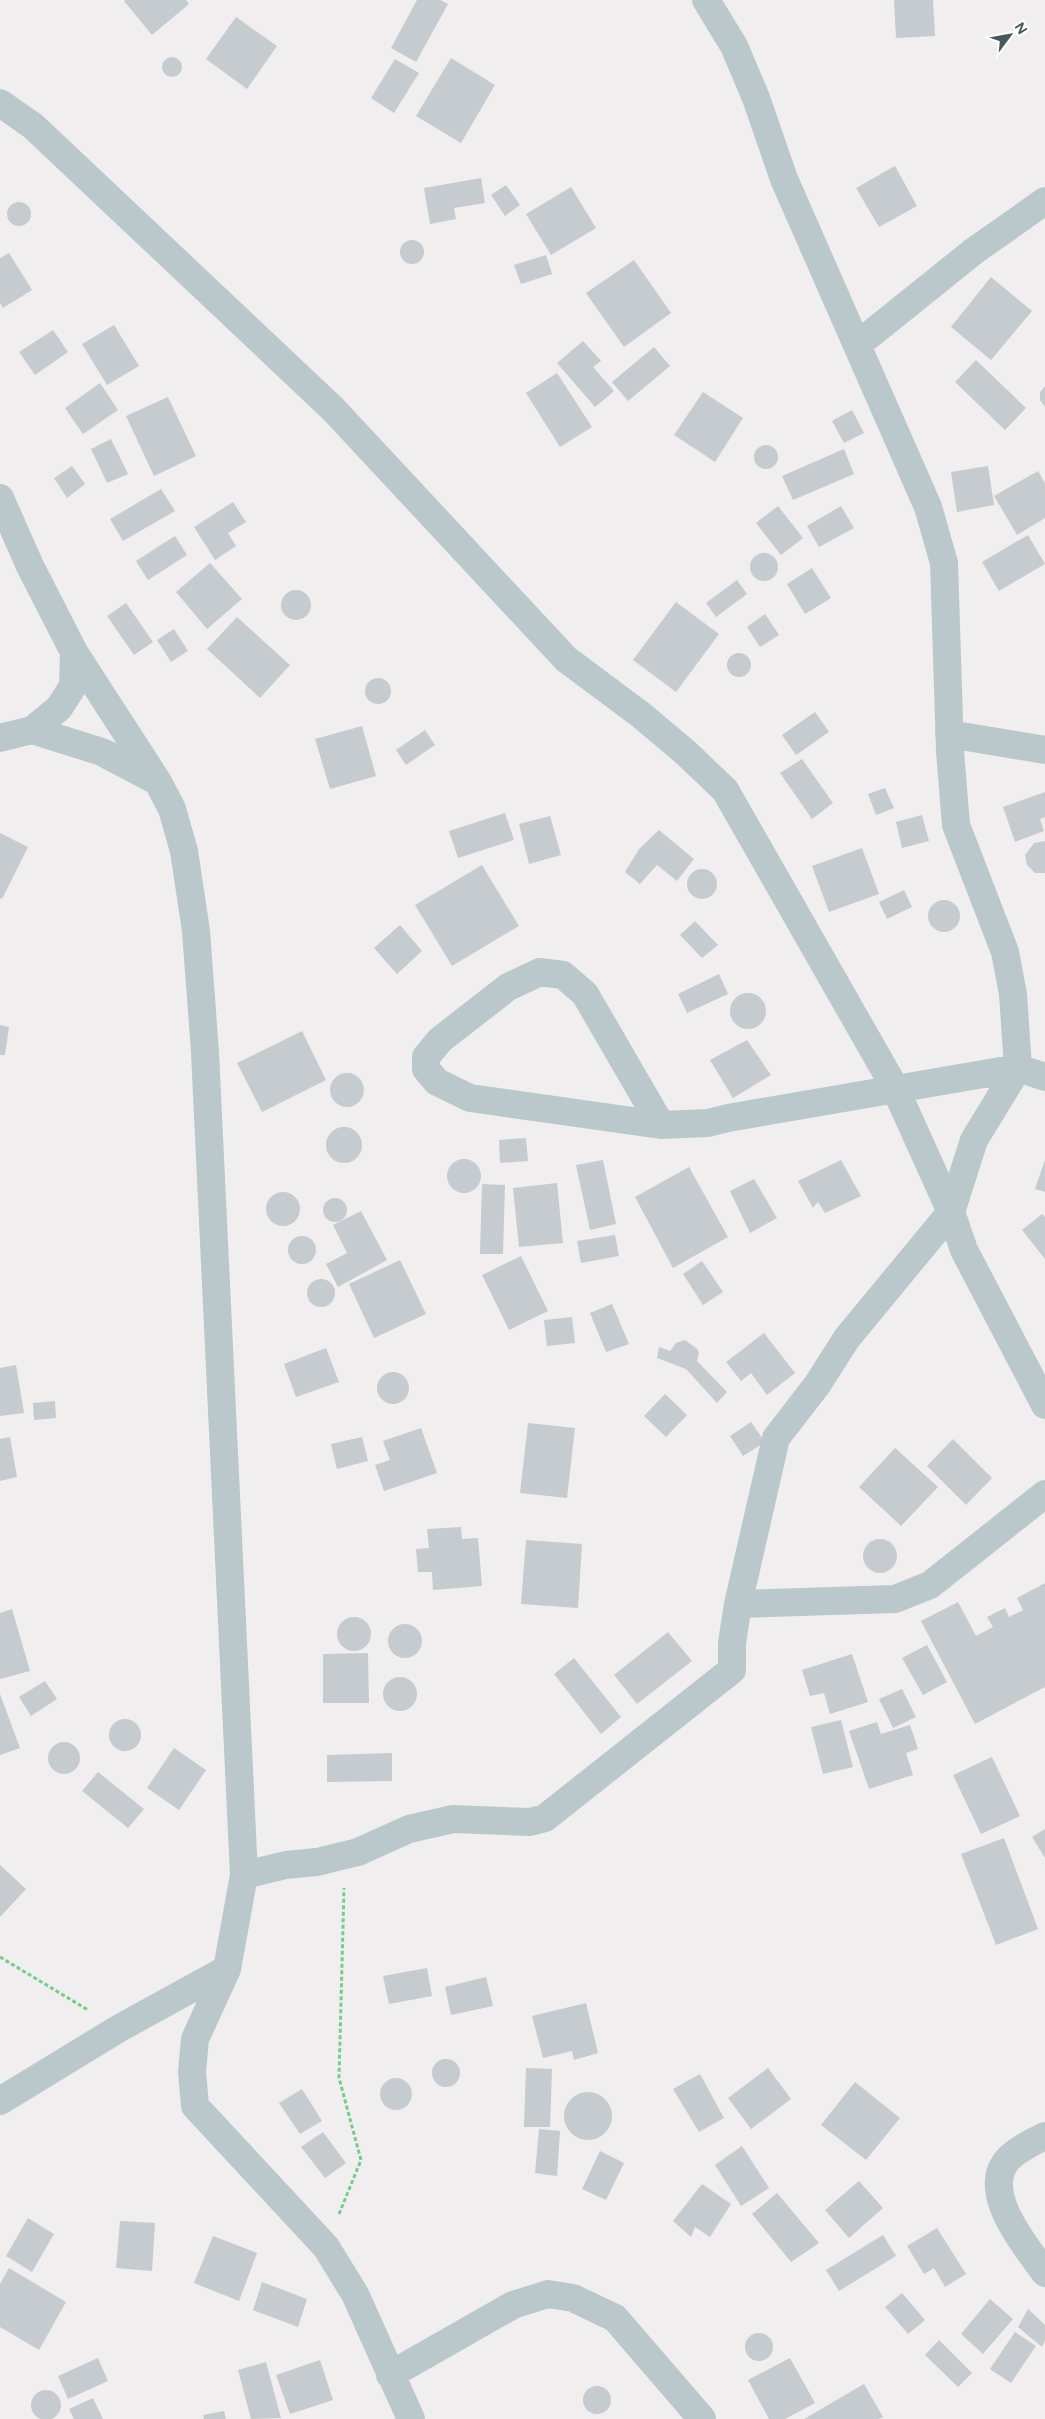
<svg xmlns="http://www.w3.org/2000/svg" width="1045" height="2419" font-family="Figtree,sans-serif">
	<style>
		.building { fill: #c5cbce }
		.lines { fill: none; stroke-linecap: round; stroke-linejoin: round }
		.path { stroke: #75cd89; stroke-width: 3; stroke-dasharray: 4 2.5; stroke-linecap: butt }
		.street { stroke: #bac8cc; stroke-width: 28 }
	</style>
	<rect width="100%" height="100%" fill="#f1eeef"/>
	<path class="building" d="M126,0H186L189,4L152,35L124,1Z
		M417,0H440L448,4L416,62L391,48Z
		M894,0H933L935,36L896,38Z
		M236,17L277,46L247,89L206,59Z
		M162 67a10 10 0 1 1 20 0a10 10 0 1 1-20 0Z
		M451,58L495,85L461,143L416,116Z
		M395,59L419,73L394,113L371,98Z
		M895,166L917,206L879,227L856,188Z
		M481,178L485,203L454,208L456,219L430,224L424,188Z
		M506,185L520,205L505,216L491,195Z
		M571,187L596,228L551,255L526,214Z
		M7 214a12 12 0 1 1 24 0a12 12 0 1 1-24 0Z
		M400 252a12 12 0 1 1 24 0a12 12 0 1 1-24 0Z
		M9,253L32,290L3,308L0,303V258Z
		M546,255L552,274L521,284L514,265Z
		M634,260L671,313L624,347L586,293Z
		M991,277L1032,311L991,360L951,327Z
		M114,325L139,366L107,385L82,344Z
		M53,330L68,352L35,375L19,352Z
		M583,341L601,361L593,367L614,391L595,407L557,363Z
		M654,347L670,366L628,401L612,382Z
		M976,360L1026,408L1005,430L955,382Z
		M557,373L592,427L560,447L526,393Z
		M100,383L118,410L83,434L65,408Z
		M1045,386V407L1040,400V392Z
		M703,392L743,418L715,462L674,435Z
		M168,397L196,456L154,476L126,416Z
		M852,410L864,433L844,443L832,421Z
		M111,439L128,474L107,483L91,449Z
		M754 457a12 12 0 1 1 24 0a12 12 0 1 1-24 0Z
		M844,449L854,474L793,500L782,476Z
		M72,466L85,484L67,498L54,478Z
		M988,466L994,505L957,512L951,472Z
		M1038,471L1045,483V518L1017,535L994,496Z
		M161,489L175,511L123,541L110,519Z
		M233,502L246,522L228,533L236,546L215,560L194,527Z
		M778,506L803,538L781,555L756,523Z
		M841,506L854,528L819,547L807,526Z
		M1028,535L1045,564L999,591L982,562Z
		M175,536L187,555L148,580L136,561Z
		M750 567a14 14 0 1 1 28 0a14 14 0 1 1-28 0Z
		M210,563L242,599L207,629L176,592Z
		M812,568L831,598L805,614L787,584Z
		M737,580L747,594L716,617L706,603Z
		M281 605a15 15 0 1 1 30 0a15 15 0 1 1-30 0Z
		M676,602L719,634L676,692L633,660Z
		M126,603L153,642L134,655L107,616Z
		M765,614L779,635L760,647L747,627Z
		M237,617L290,665L260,698L207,649Z
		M174,629L188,651L171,662L157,640Z
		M727 665a12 12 0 1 1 24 0a12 12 0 1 1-24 0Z
		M365 691a13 13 0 1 1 26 0a13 13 0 1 1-26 0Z
		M815,712L829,732L796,755L782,735Z
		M362,726L376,776L330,789L315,739Z
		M425,730L435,745L406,765L396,750Z
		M802,759L833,803L812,819L780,773Z
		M885,788L894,808L876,815L868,794Z
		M1045,792V817L1040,819L1044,831L1015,842L1003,807Z
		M505,813L514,840L458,858L449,831Z
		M922,815L929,841L902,848L896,822Z
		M550,816L561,855L529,864L519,824Z
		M659,830L694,859L677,881L657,865L640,884L625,872L639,849Z
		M0,833L28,847L2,899L0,898Z
		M1045,841V873H1035L1027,865L1025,855L1034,843Z
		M862,848L879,894L829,912L812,866Z
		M482,865L519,926L452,966L415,905Z
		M687 884a15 15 0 1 1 30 0a15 15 0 1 1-30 0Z
		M904,890L912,907L887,919L879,902Z
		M928 916a16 16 0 1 1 32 0a16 16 0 1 1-32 0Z
		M695,921L718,945L702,958L680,935Z
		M400,925L422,951L397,974L374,948Z
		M719,974L728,994L687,1013L678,994Z
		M730 1011a18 18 0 1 1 36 0a18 18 0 1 1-36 0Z
		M0,1025L9,1027L5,1055H0Z
		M302,1031L326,1080L262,1112L237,1063Z
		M747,1040L771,1075L733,1098L710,1060Z
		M330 1090a17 17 0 1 1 34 0a17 17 0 1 1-34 0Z
		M326 1145a18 18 0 1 1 36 0a18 18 0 1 1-36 0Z
		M526,1138L528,1161L500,1163L499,1140Z
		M447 1176a17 17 0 1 1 34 0a17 17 0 1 1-34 0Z
		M603,1160L616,1224L590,1230L576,1165Z
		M841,1160L861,1196L825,1213L818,1202L813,1208L798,1181Z
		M1045,1160V1192L1035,1189Z
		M689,1167L728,1237L673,1268L635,1197Z
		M754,1179L777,1218L750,1233L730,1191Z
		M557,1183L563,1243L519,1247L513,1188Z
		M482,1184L505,1185L503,1254H480Z
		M266 1209a17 17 0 1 1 34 0a17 17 0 1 1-34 0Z
		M323 1210a12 12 0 1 1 24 0a12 12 0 1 1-24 0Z
		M361,1211L387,1260L338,1287L326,1264L347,1253L333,1225Z
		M1042,1214L1045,1217V1259L1022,1230Z
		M615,1235L619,1256L581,1263L577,1241Z
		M288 1250a14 14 0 1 1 28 0a14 14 0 1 1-28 0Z
		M521,1256L548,1311L509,1330L482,1275Z
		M400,1260L426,1314L374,1338L349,1284Z
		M702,1261L723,1292L703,1305L683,1274Z
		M307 1293a14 14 0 1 1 28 0a14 14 0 1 1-28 0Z
		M612,1304L629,1344L606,1352L590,1313Z
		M572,1317L575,1343L547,1346L544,1320Z
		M764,1333L795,1373L767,1395L751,1373L741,1381L726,1362Z
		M685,1340L696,1348L699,1352L697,1361L727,1392L717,1403L686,1369L657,1358L659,1347L670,1351L676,1343Z
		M326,1348L339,1382L296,1397L284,1364Z
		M16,1365L24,1413L0,1416V1368Z
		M377 1388a16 16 0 1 1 32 0a16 16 0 1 1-32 0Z
		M665,1394L687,1415L666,1437L644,1416Z
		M55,1401L56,1418L34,1420L33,1403Z
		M751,1422L765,1442L743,1456L730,1436Z
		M528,1423L575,1428L567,1498L520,1493Z
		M421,1428L437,1473L384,1491L375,1465L390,1460L383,1441Z
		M10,1437L17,1477L0,1481V1439Z
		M362,1437L368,1461L337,1469L331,1444Z
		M953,1439L992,1478L966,1505L927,1466Z
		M895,1448L938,1487L901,1526L859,1487Z
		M461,1527L462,1539L478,1538L482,1586L433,1590L432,1572H418L416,1549L429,1548L427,1529Z
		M863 1556a17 17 0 1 1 34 0a17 17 0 1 1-34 0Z
		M526,1540L582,1544L578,1608L521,1604Z
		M1045,1583V1687L975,1724L921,1621L958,1602L976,1636L993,1627L987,1617L1005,1608L1009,1617L1023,1610L1017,1598Z
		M12,1609L30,1671L0,1679V1613Z
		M337 1634a17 17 0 1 1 34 0a17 17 0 1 1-34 0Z
		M388 1641a17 17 0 1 1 34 0a17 17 0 1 1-34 0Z
		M668,1632L692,1661L637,1704L614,1675Z
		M927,1645L947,1682L923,1695L902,1658Z
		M368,1653L369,1703H323V1654Z
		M852,1654L868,1702L830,1714L824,1693L810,1696L802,1670Z
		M574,1658L621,1717L601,1734L554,1674Z
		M383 1694a17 17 0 1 1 34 0a17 17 0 1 1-34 0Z
		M45,1681L57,1699L31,1716L19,1697Z
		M902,1689L916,1717L893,1728L879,1699Z
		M0,1694L20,1748L0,1755Z
		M109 1735a16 16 0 1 1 32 0a16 16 0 1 1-32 0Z
		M841,1720L853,1767L823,1774L811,1727Z
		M877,1722L881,1734L910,1725L918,1749L906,1753L913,1775L869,1789L849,1731Z
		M48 1758a16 16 0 1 1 32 0a16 16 0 1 1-32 0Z
		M174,1748L206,1770L179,1810L147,1788Z
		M392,1753V1781L327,1782V1755Z
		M992,1757L1020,1816L981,1834L953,1775Z
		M98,1772L144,1809L128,1828L82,1791Z
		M1045,1829V1858L1032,1837Z
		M1004,1838L1038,1929L996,1945L961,1854Z
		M0,1865L26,1889L0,1917Z
		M427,1968L432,1996L389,2004L383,1976Z
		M486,1977L493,2006L451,2015L445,1987Z
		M586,2003L598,2053L574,2060L572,2051L543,2058L532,2016Z
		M432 2073a14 14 0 1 1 28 0a14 14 0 1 1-28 0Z
		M526,2068L552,2069L550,2127H524Z
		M768,2068L791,2099L751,2129L728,2098Z
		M700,2074L724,2118L699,2132L673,2089Z
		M380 2094a16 16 0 1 1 32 0a16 16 0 1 1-32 0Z
		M855,2082L900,2118L866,2160L821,2125Z
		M302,2089L322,2121L300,2134L279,2103Z
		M564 2116a24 24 0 1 1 48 0a24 24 0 1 1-48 0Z
		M539,2129L560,2131L557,2176L535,2173Z
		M323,2132L346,2163L325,2178L301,2147Z
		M742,2146L769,2188L741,2206L715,2165Z
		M600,2151L624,2163L606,2200L582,2189Z
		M859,2181L883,2208L849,2238L825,2210Z
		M702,2184L731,2204L710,2237L695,2227L691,2237L673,2221Z
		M777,2193L819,2243L791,2262L752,2214Z
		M28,2218L54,2234L32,2272L6,2256Z
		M120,2221L155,2223L152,2271L116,2268Z
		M937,2228L966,2274L945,2287L934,2268L924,2274L907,2246Z
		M883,2235L896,2256L839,2291L826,2270Z
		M213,2236L257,2253L239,2301L194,2283Z
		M9,2268L66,2302L39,2350L0,2327V2284Z
		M262,2282L307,2299L298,2327L253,2310Z
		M902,2293L925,2320L908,2334L885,2307Z
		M990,2299L1013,2319L983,2354L961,2334Z
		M1028,2309L1045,2325V2340L1042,2347L1018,2327Z
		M1015,2332L1036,2346L1011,2383L990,2369Z
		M745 2347a14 14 0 1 1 28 0a14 14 0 1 1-28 0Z
		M939,2340L972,2373L958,2387L925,2355Z
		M98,2358L108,2381L68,2399L58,2376Z
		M790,2358L815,2403L785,2419H769L748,2380Z
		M320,2360L333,2400L290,2414L276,2375Z
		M266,2362L281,2418L251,2419L238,2370Z
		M864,2384L883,2417L878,2419H804Z
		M583 2400a14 14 0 1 1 28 0a14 14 0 1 1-28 0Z
		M31 2405a15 15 0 1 1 30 0a15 15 0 1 1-30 0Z
		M93,2398L103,2419H74L69,2409Z
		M224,2411L226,2419H204L203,2415Z"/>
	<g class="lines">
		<path class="path" d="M0,1957L88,2010
			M339,2214L361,2160L339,2078L344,1888"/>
		<path class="street" d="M0,103L33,126L333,409L566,659L641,715L685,752L725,790L895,1088L951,1212L964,1250L1045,1405
			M857,345L974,251L1045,201
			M0,498L30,566L74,652L158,782L172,809L184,851L196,931L205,1052L244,1875L227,1969L118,2029L0,2101
			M32,730L59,708L73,686L74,652
			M949,734L1045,750
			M0,738L32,730L102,752L155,780
			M661,1125L585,994L563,975L540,972L508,987L440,1040L426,1057V1069L437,1082L470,1098L661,1125L708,1123L728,1118L1018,1068L1045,1077
			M738,1604L895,1599L930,1585L1045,1494
			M244,1875L286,1865L317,1862L358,1852L409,1829L453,1819L530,1822L545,1818L732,1670V1643L738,1604L776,1438L817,1385L847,1338L951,1212L974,1140L1018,1068L1013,994L1005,952L956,825L950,751L944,563L928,507L784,179L756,98L734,46L706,0
			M227,1969L195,2039L192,2072L195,2106L326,2247L355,2294L411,2419
			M1045,2136C1032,2142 1020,2148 1009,2158C978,2191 1026,2246 1045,2273
			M390,2375L513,2305L548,2294L573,2298L615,2318L702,2419"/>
	</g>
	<g transform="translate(1010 35) rotate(58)" stroke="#ffffff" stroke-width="4" paint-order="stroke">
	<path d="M0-4L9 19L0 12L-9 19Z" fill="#47585c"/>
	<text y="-8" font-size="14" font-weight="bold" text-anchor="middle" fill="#47585c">N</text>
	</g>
</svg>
